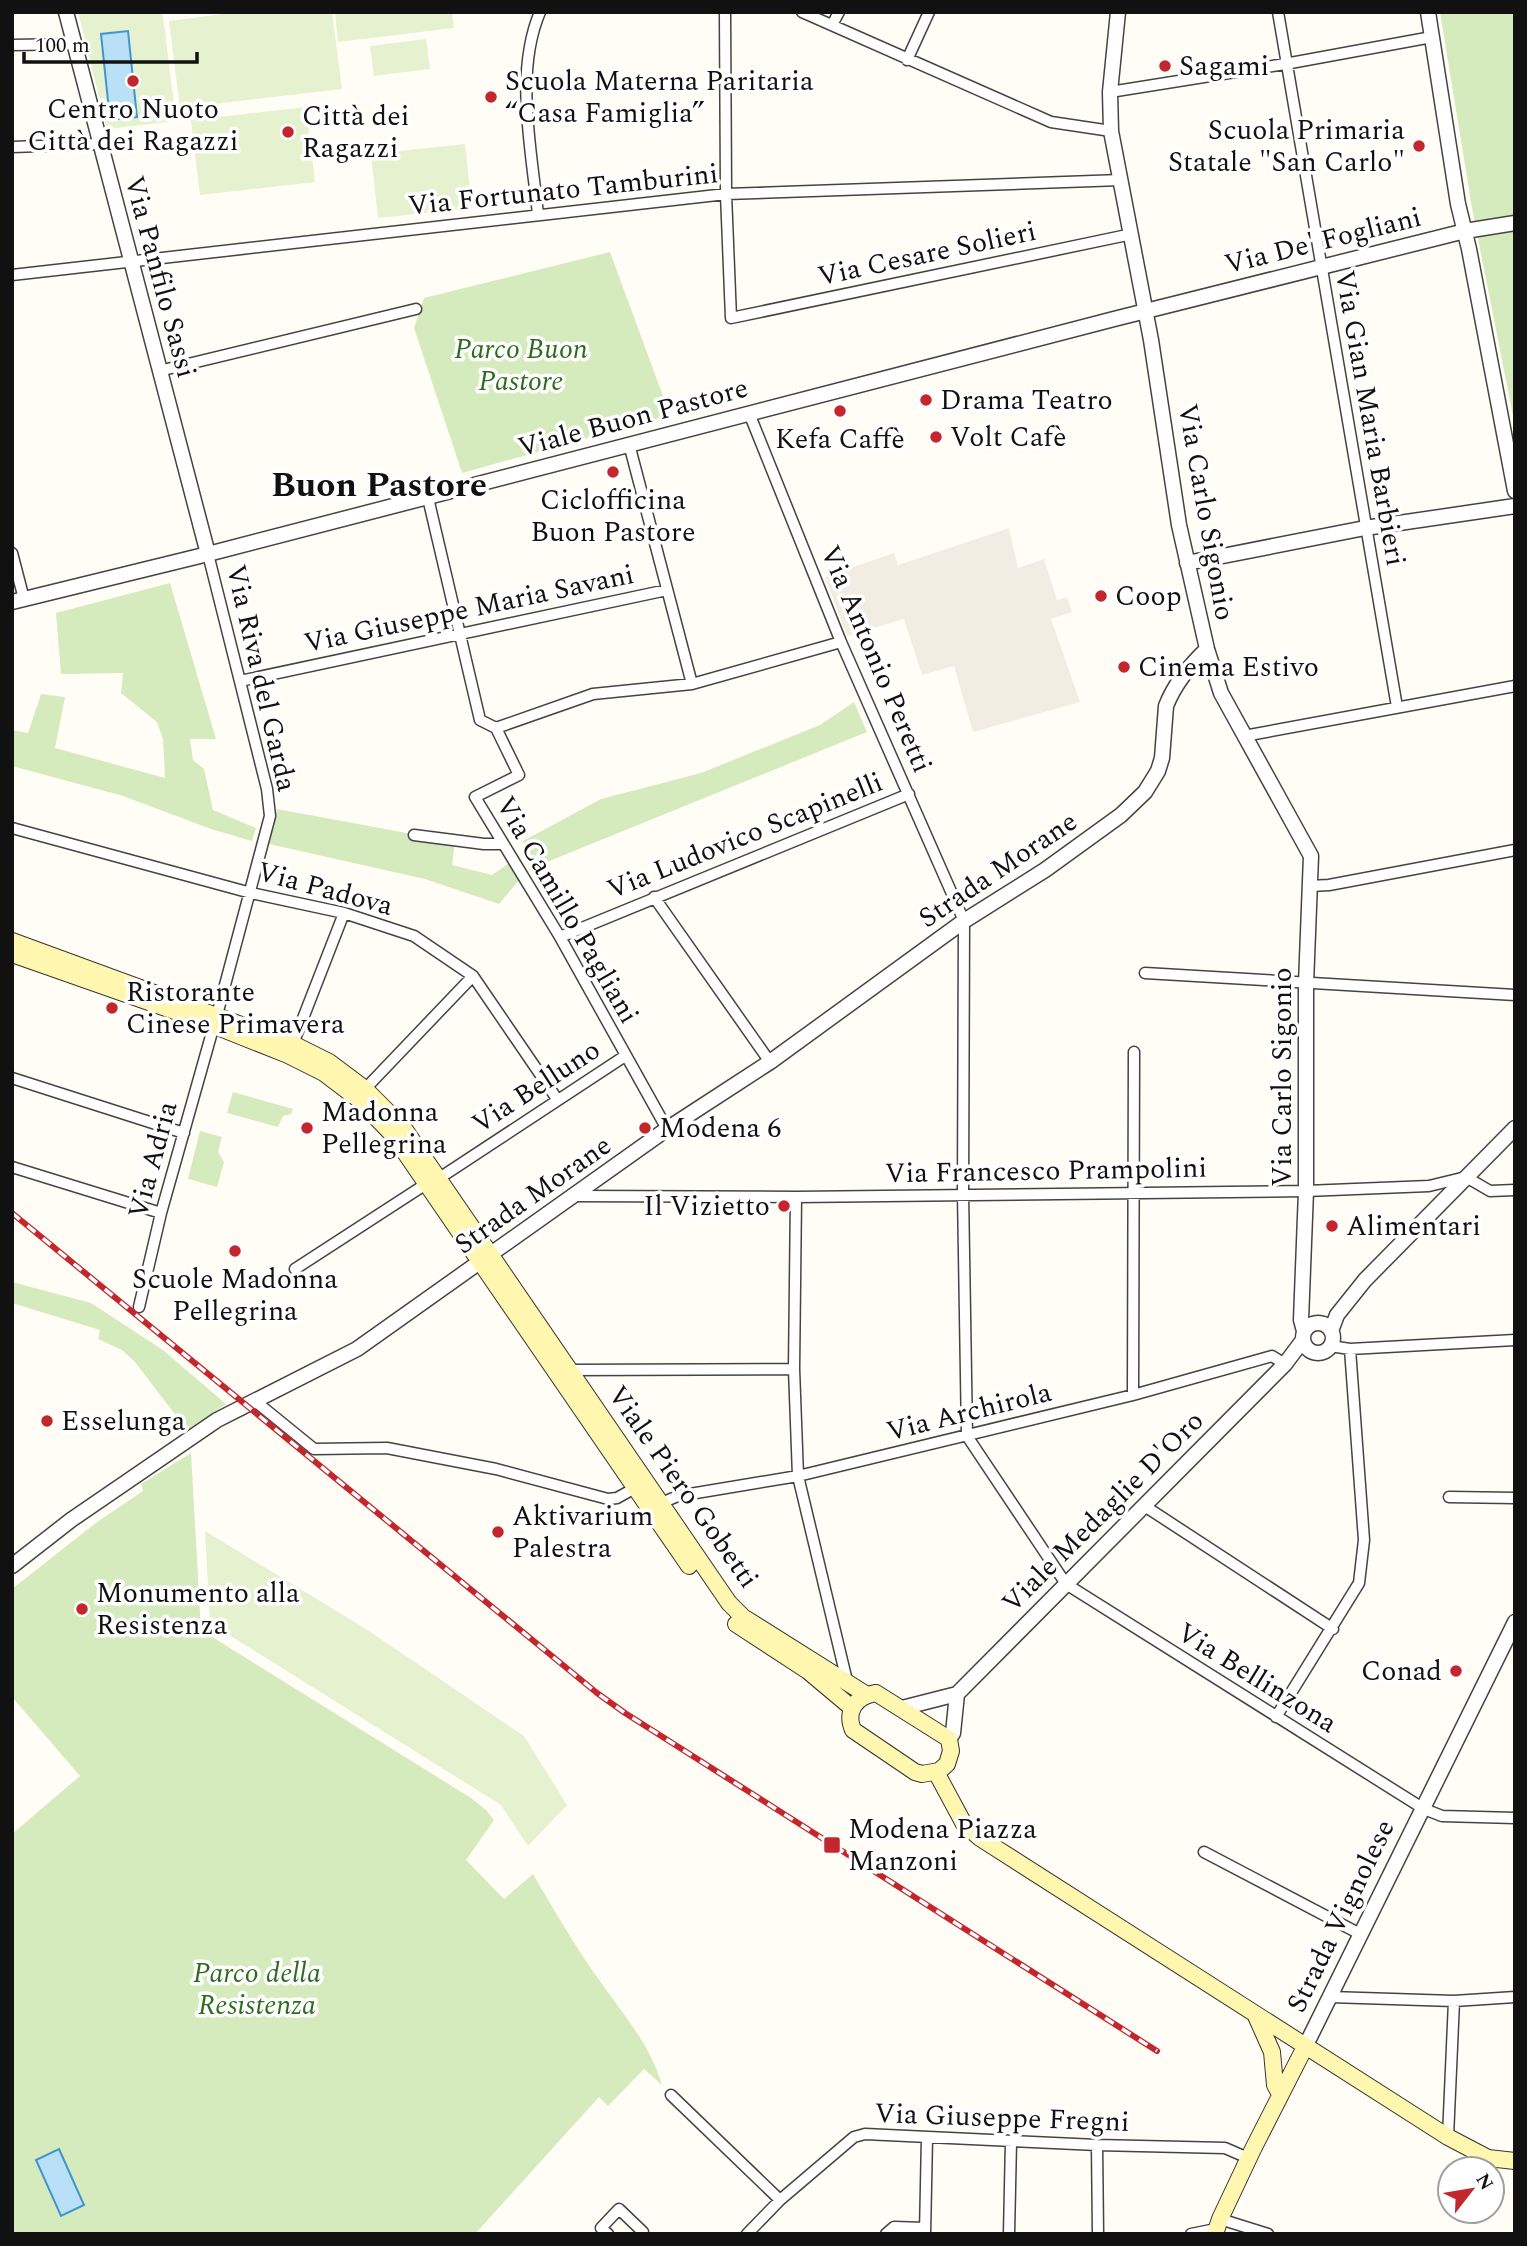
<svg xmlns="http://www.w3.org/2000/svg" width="1527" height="2246" font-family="Spectral,serif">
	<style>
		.green { fill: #d5ebbd }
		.pitch { fill: #e6f2cf }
		.plaza { fill: #f1ede2 }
		.water { fill: #b9e0f7; stroke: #3f96cf; stroke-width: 2 }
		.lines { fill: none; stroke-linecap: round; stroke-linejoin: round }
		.minor-casing { stroke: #444; stroke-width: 13 }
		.tertiary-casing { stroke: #444; stroke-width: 17 }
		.secondary-casing { stroke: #333; stroke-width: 18 }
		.minor { stroke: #fff; stroke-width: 10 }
		.tertiary { stroke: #fff; stroke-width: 14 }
		.secondary { stroke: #fff6b0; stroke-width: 16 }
		.rail-casing { stroke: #c4262e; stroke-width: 6 }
		.rail { stroke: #fff; stroke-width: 3.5; stroke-dasharray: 10; stroke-linecap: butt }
		.poi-dot { fill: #c4262e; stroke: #fff; stroke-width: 2.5 }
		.labels { text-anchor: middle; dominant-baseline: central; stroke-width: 7; stroke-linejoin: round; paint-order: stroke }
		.poi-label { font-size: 28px; fill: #111; stroke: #fff; text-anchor: start }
		.street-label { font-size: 28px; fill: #111; stroke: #fff }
		.park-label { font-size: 28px; font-style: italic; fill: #2f6b1f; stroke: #fff }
		.district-label { font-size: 35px; font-weight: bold; fill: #111; stroke: #fff }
	</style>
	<rect width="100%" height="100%" fill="#fffdf5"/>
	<path class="green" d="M1440,12H1515V426L1472,208Z
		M610,252L670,415L462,473L414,328L424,298Z
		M170,583L216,739H190L193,760L204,769L213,810L256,828L252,841L211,829L123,796L12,766V730L28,733L41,694L65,697L55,748L165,778L163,739L157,722L121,693L123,673L61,674L56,613Z
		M854,702L867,732L537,866L523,841L601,799L701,773L820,725Z
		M277,809L455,842L452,865L492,875L508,864L521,878L499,904L425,879L269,844Z
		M233,1092L293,1109L291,1114L283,1116L278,1127L227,1113Z
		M200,1131L222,1137L218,1152L224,1162L217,1187L188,1179Z
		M12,1282L91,1303L163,1350L226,1404L187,1430L135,1362L122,1350L98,1339L100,1330L12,1303Z
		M191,1453L201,1630L471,1798L486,1810L494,1820L466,1860L504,1899L533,1874C554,1910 575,1946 599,1980C623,2014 650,2044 662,2085L644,2069L608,2106L599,2097L475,2234H12V1834L80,1776L12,1697V1589L97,1522L143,1491L141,1484Z"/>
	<path class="pitch" d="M78,12H160L163,16L176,121L107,129Z
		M238,12H332L342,89L180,108L169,21Z
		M335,12H452L454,28L338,42Z
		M426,39L430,69L374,76L370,46Z
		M306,107L315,182L200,195L191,120Z
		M465,144L472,208L378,218L371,154Z
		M205,1531L366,1629L524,1736L567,1805L528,1846L501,1805L210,1623Z"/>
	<path class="plaza" d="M1009,528L1018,568L1044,559L1057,600L1067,597L1072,612L1051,619L1080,702L973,732L954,666L922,675L904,619L847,636L825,577L894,553L898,565Z"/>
	<path class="water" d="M128,31L137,117L110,120L101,34Z
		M59,2149L84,2205L61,2216L36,2160Z"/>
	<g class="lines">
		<defs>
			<path id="minor" d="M725,12L726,194L731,318L1132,234
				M802,12L1051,122L1111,131
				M1278,12L1397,707
				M832,25L839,12
				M12,45L74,44
				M907,60L929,12
				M1110,92L1285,64L1432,37
				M12,147L99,144
				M538,215C532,152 514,73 540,12
				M12,275L726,194L1121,180
				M159,371L416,309
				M749,413L841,642L964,921L963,1193L967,1436L1066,1584L1424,1809L1442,1816L1515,1818
				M629,444L692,684
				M428,498L480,720L496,728L519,775L475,797L560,937L667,1129
				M12,553L24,599
				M208,554L267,789L270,816L217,1015
				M240,681L667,590
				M496,728L593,694L692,684L841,642
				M1244,736L1515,686
				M12,828L251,893L344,913L414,936L473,976L557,1099
				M414,835L484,844H503
				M1310,886L1329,885L1515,850
				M654,897L770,1062
				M560,937L909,794
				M1145,973L1515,995
				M293,1044L344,913
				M12,1078L184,1133
				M365,1089L473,976
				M12,1167L161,1213
				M573,1196L796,1197L1306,1191L1429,1186L1466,1177L1490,1191L1515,1190
				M796,1197L794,1369L798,1476L847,1681
				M295,1269L426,1184L438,1179L625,1056
				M139,1307L161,1213L214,1025
				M1330,1346L1350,1349L1515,1340
				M570,1370L794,1369
				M1133,1395L1134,1052
				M255,1401L314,1449L387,1448L496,1469L608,1499L617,1498L635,1488
				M1449,1497L1515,1498
				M661,1503L678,1496L798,1476L1133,1395L1272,1356L1285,1364
				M1143,1505L1333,1629
				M1276,1717L1359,1583L1364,1540L1350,1349
				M1204,1852L1362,1935
				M1330,1997L1454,2001L1515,1997
				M671,2095L780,2200
				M1448,2137L1454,2001
				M1097,2145L1098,2234
				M1220,2219L1268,2234
				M608,2234L601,2228L619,2209L643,2232L641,2234
				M747,2234L780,2200L854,2137L865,2134L1097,2145L1225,2148L1248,2158
				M886,2234L894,2227L925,2228
				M925,2234L927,2137
				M1009,2234L1011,2141
				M1191,2234L1216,2229"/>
			<path id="tertiary" d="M66,12L208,554
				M1118,12L1110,92L1111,131L1151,340L1179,525L1207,649L1221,693L1311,856L1306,984V1191L1301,1320L1304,1331
				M1428,12L1458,204L1469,249L1515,491
				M1187,563L1365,528L1515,506
				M12,602L208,554L1114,319L1465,231L1515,223
				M1303 1338a15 15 0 1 1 30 0a15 15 0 1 1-30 0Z
				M1331,1331L1337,1315L1365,1280L1515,1128
				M12,1566L71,1520L217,1420L357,1349L667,1129L770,1062L964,921L1045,870L1121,815L1145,792L1158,771L1162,758L1166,706C1175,683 1189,666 1207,649
				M902,1708L957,1694L1285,1364L1303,1340
				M949,1739L953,1733L957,1694
				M1305,2047L1515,1622"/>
			<path id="secondary" d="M12,941L293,1044L329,1062L365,1089L403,1127L729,1603L743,1617L867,1695
				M12,954L200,1020L288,1055L324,1073L357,1098L393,1135L689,1566
				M736,1624L808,1671L852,1708
				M876,1693L949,1739L951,1751L947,1764L939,1771L922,1774L915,1772L853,1730C845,1711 856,1696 876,1693Z
				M936,1772L964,1824L980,1838L1448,2137L1488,2158L1515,2161
				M1256,2016L1272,2052L1275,2085L1280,2094
				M1215,2234L1220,2219L1253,2149L1305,2047"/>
		</defs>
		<use href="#minor" class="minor-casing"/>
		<use href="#tertiary" class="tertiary-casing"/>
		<use href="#secondary" class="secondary-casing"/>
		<use href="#minor" class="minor"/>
		<use href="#tertiary" class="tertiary"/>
		<use href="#secondary" class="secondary"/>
		<defs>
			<path id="rail" d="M12,1213L597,1693L625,1713L1157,2051"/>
		</defs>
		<use href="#rail" class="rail-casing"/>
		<use href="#rail" class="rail"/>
	</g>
	<g class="poi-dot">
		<circle cx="1165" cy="66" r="7"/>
		<circle cx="133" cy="81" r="7"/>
		<circle cx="491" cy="97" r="7"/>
		<circle cx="288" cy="132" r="7"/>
		<circle cx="1419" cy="146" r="7"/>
		<circle cx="926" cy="400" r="7"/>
		<circle cx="840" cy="411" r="7"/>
		<circle cx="936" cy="437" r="7"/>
		<circle cx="613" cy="472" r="7"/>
		<circle cx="1101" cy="596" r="7"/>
		<circle cx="1124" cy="667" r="7"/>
		<circle cx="112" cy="1008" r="7"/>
		<circle cx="307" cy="1128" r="7"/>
		<circle cx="645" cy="1128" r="7"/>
		<circle cx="784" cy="1206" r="7"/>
		<circle cx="1332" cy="1226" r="7"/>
		<circle cx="235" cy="1251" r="7"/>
		<circle cx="47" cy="1421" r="7"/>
		<circle cx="498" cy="1532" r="7"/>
		<circle cx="82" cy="1609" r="7"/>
		<circle cx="1456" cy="1671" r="7"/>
		<rect x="823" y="1836" width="18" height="18" rx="3.5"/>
	</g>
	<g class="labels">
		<g class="poi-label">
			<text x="1179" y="66">Sagami</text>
			<text x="505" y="81">Scuola Materna Paritaria<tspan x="505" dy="32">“Casa Famiglia”</tspan></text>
			<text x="133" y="109" text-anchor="middle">Centro Nuoto<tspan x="133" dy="32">Città dei Ragazzi</tspan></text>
			<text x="302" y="116">Città dei<tspan x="302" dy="32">Ragazzi</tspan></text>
			<text x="1405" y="130" text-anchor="end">Scuola Primaria<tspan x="1405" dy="32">Statale "San Carlo"</tspan></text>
			<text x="940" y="400">Drama Teatro</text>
			<text x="950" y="437">Volt Cafè</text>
			<text x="840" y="439" text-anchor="middle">Kefa Caffè</text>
			<text x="613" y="500" text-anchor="middle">Ciclofficina<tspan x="613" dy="32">Buon Pastore</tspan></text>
			<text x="1115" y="596">Coop</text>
			<text x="1138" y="667">Cinema Estivo</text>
			<text x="126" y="992">Ristorante<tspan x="126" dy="32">Cinese Primavera</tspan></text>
			<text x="321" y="1112">Madonna<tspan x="321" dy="32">Pellegrina</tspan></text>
			<text x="659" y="1128">Modena 6</text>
			<text x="770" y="1206" text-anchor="end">Il Vizietto</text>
			<text x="1346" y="1226">Alimentari</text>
			<text x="235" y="1279" text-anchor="middle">Scuole Madonna<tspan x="235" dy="32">Pellegrina</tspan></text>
			<text x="61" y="1421">Esselunga</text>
			<text x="512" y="1516">Aktivarium<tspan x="512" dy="32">Palestra</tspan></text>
			<text x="96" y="1593">Monumento alla<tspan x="96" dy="32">Resistenza</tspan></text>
			<text x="1442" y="1671" text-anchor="end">Conad</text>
			<text x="848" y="1829">Modena Piazza<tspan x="848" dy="32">Manzoni</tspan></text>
		</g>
		<g class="street-label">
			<text transform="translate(563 190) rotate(-6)">Via Fortunato Tamburini</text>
			<text transform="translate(1323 241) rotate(-14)">Via De' Fogliani</text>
			<text transform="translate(927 254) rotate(-12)">Via Cesare Solieri</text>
			<text transform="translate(160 277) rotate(75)">Via Panfilo Sassi</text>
			<text transform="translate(633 418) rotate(-15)">Viale Buon Pastore</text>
			<text transform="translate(1370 418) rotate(80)">Via Gian Maria Barbieri</text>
			<text transform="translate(1206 512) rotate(80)">Via Carlo Sigonio</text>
			<text transform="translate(469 609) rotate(-12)">Via Giuseppe Maria Savani</text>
			<text transform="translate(876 659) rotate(67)">Via Antonio Peretti</text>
			<text transform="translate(261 678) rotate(77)">Via Riva del Garda</text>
			<text transform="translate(745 836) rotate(-22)">Via Ludovico Scapinelli</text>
			<text transform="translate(998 870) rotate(-34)">Strada Morane</text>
			<text transform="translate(325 889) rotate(15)">Via Padova</text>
			<text transform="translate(567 910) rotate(60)">Via Camillo Pagliani</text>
			<text transform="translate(1282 1077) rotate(-90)">Via Carlo Sigonio</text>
			<text transform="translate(536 1087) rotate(-33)">Via Belluno</text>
			<text transform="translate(153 1160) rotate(-75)">Via Adria</text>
			<text transform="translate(1046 1171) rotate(-1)">Via Francesco Prampolini</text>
			<text transform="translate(533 1195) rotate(-35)">Strada Morane</text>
			<text transform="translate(969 1412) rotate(-14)">Via Archirola</text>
			<text transform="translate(683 1487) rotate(55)">Viale Piero Gobetti</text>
			<text transform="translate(1103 1512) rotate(-45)">Viale Medaglie D'Oro</text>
			<text transform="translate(1257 1678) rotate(32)">Via Bellinzona</text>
			<text transform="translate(1341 1916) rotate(-64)">Strada Vignolese</text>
			<text transform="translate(1002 2118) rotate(2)">Via Giuseppe Fregni</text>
		</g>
		<g class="park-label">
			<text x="521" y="349">Parco Buon<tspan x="521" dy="32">Pastore</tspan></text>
			<text x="257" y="1973">Parco della<tspan x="257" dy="32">Resistenza</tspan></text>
		</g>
		<g class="district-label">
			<text x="379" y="485">Buon Pastore</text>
		</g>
	</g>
	<rect width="1527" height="2246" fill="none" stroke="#111111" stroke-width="28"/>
	<g transform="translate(1471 2190) rotate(59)"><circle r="33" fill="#ffffff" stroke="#a0a0a0" stroke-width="2"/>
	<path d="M0-5L12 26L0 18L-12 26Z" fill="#c4262e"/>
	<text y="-10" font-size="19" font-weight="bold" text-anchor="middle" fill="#111111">N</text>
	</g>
	<path d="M24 52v10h173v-10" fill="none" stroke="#111111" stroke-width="3.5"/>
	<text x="35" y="52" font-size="21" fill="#111111" stroke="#ffffff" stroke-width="5" paint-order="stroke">100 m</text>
</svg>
